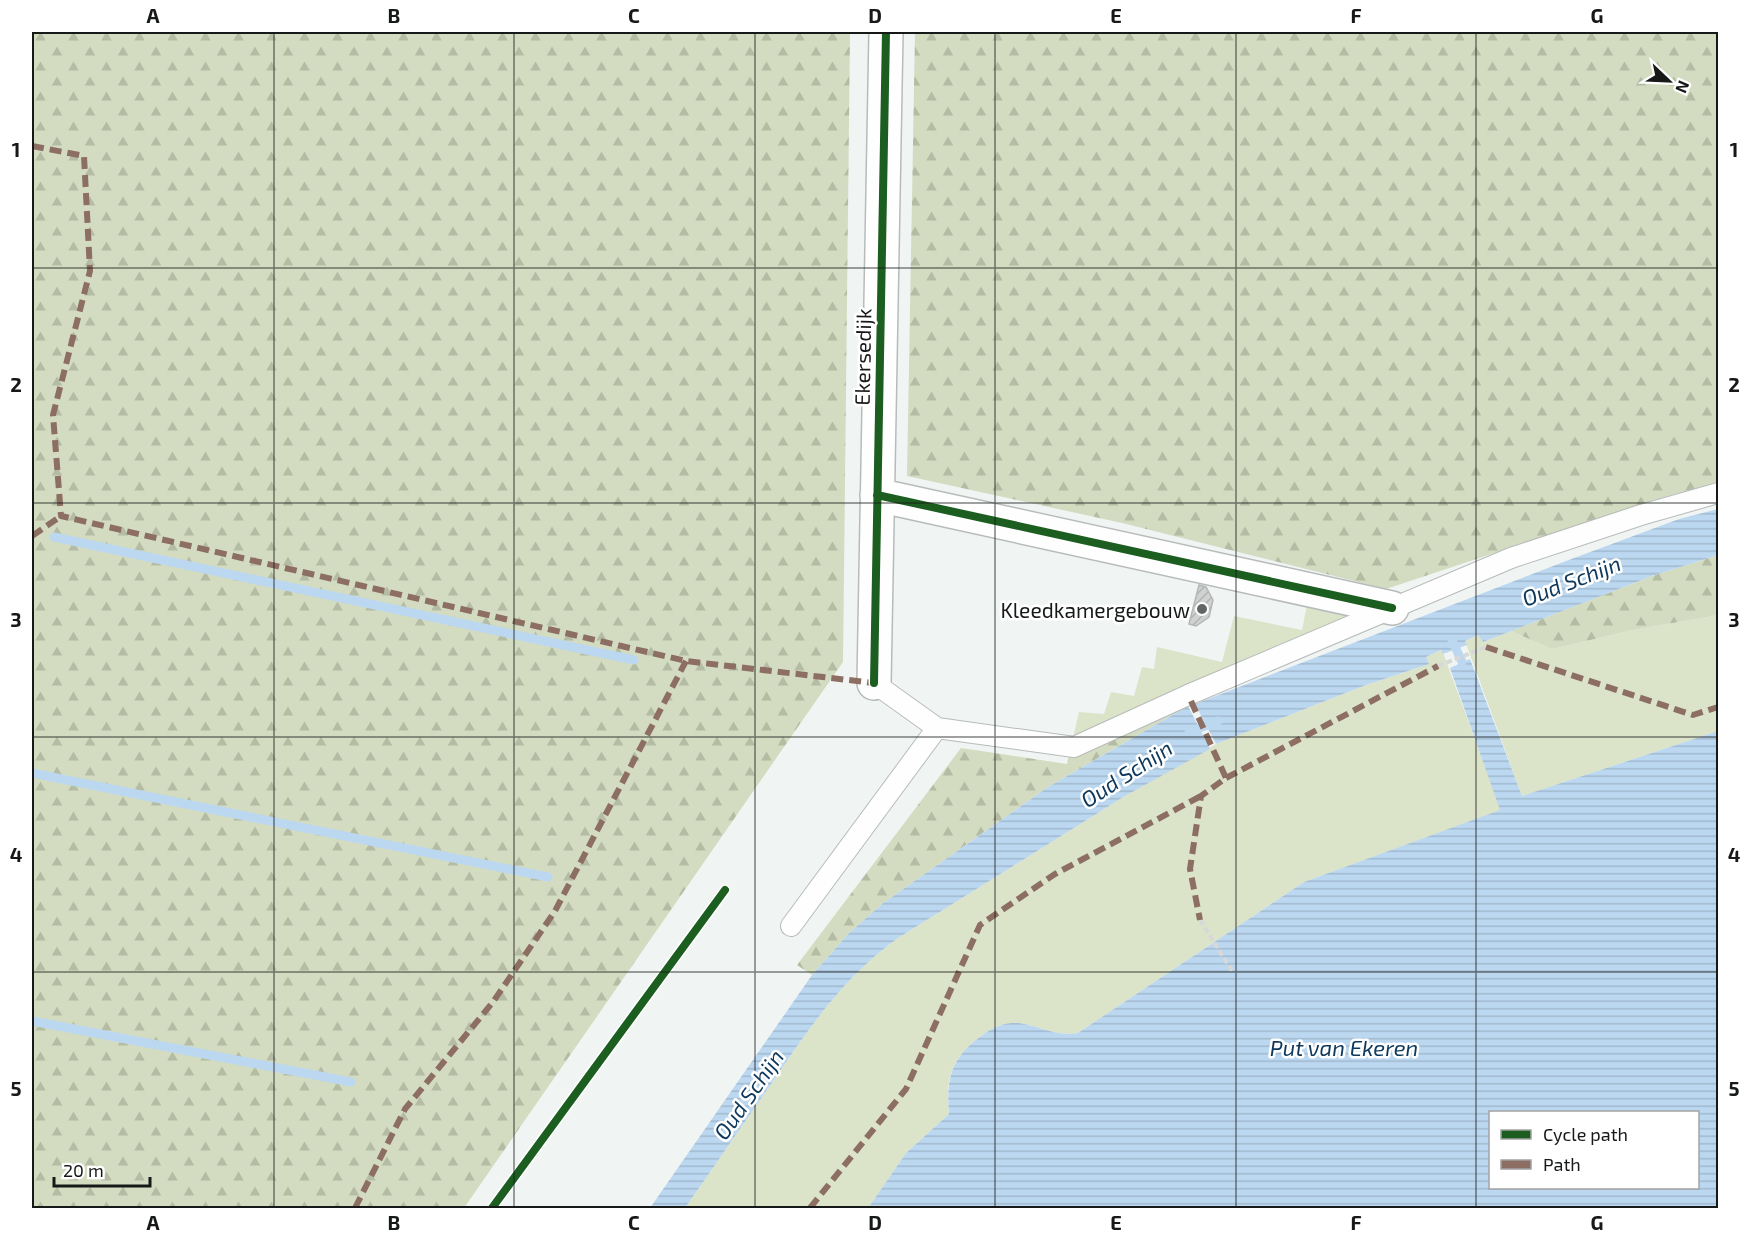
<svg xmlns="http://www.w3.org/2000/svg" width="1750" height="1240" font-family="'Exo 2',sans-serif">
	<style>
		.green { fill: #dbe3c8 }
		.forest { fill: url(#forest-firs) }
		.water { fill: url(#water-rules); fill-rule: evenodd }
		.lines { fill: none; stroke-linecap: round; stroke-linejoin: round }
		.stream { stroke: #bcd8f1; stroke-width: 9 }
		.building { fill: url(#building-hatch); stroke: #b5b7b6; stroke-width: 1.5 }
		.lane-casing { stroke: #b7bbba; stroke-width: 22 }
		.street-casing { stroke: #b7bbba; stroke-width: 36 }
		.path { stroke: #d7d8d8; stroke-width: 4; stroke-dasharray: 6 3; stroke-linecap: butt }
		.lane { stroke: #fdfefd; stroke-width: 20 }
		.street { stroke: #fdfefd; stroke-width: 33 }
		.quiet { stroke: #8d6e63; stroke-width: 6; stroke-dasharray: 12 6; stroke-linecap: butt }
		.cycleway-casing { stroke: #fff; stroke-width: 11 }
		.cycleway { stroke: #1b5e20; stroke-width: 8 }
		.grid { fill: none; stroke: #171919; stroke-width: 1.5; stroke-opacity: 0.55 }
		.poi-dot { fill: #636666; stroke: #fff; stroke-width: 2 }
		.labels { text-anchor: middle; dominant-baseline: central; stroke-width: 5; stroke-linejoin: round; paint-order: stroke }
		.street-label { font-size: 21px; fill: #171919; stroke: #fff }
		.poi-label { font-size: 21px; fill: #171919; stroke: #fff; text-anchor: end }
		.water-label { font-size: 22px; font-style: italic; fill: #0e395c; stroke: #fff }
		.neatline { fill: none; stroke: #171919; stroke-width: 2 }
		.grid-label { font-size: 20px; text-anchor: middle; font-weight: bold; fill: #171919 }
	</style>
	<defs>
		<pattern id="forest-firs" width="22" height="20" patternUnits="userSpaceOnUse" patternTransform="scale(1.5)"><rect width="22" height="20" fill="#d3dcc0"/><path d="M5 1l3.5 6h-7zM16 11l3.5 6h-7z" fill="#b4bca4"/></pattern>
		<pattern id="water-rules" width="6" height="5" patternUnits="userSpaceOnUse" patternTransform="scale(1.5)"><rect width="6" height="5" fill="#bcd8f1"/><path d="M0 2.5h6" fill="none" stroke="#a1b9ce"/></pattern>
		<pattern id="building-hatch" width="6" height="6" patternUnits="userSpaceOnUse" patternTransform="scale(1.5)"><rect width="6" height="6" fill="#cfd2d1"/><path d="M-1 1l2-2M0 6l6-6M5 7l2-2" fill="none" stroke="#b1b4b3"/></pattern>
	</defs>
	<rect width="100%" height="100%" fill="#f0f5f4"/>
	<path class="green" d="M1307,605L1352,617L1073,738L1079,712L1104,714L1111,692L1134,696L1142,667L1154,669L1157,647L1222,662L1234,616L1302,630Z
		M1718,615V731L1522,796L1465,641L1478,635L1483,642L1511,631L1552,649L1633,630Z
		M1442,650L1501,810L1304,882L1078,1033C1056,1037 1040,1026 1019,1023C1006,1022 994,1027 984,1034C952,1056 945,1076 949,1114L906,1153L868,1208H685C713,1168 741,1127 769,1087C808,1030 841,979 898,938L1125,796L1216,744L1366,685L1429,664L1426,657Z"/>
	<path class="forest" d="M32,32H850L843,662L464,1208H32Z
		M915,32H1718V482L1657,499L1386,589L1122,523L907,476Z
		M1718,555V615L1633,630L1552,649L1511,631L1652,576Z
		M1177,690L1188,706L1048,787L882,904L848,934L812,975L797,965L961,748L1067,764L1073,738Z"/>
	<path class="water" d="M1718,509V555L1652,576L1483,642L1478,635L1465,641L1467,645L1443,654L1441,650L1426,657L1429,664L1366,685L1216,744L1195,704L1566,561L1679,519Z
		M1470,659L1522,796L1718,731V1208H868L906,1153L949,1114C946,1076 952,1056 984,1034C994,1027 1006,1022 1019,1023C1040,1026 1056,1037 1078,1033L1304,882L1500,810L1450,668ZM1490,1112H1698V1188H1490Z
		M1188,706L1210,749L1125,796L898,938C841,979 808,1030 769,1087C741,1127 713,1168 685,1208H650L812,975L848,934L882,904L1048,787Z"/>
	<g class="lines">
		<path class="stream" d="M54,537L634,660
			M1452,640L1462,662
			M1189,732L1218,721
			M32,773L548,877
			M32,1021L351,1082"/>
	</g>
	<path class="building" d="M1199,585L1206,587L1213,600L1209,617L1196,626L1189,624Z"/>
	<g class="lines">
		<defs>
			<path id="lane" d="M874,683L937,728L1074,747L1188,695L1511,558L1641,515L1718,493
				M791,926L937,728"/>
			<path id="street" d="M877,495L1392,608
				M874,683L886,32"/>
		</defs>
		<use href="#lane" class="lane-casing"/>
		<use href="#street" class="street-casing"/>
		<path class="path" d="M1438,666L1486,647
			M1200,920L1232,971"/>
		<use href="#lane" class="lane"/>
		<use href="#street" class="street"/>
		<path class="quiet" d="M32,146L84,156L90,271L53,415L61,516L686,661L874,683
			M32,536L61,516
			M1486,647L1693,715L1718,707
			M1191,701L1226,778L1201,796L1190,869L1200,920
			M1226,778L1438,666
			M355,1208L405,1109L493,1002L555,911L686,661
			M810,1208L906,1089L980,925L1055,874L1201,796"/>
		<defs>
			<path id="cycleway" d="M877,495L1392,608
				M874,683L886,32
				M492,1208L725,890"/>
		</defs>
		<use href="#cycleway" class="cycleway-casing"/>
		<use href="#cycleway" class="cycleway"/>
	</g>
	<path class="grid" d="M274,32V1208M514,32V1208M755,32V1208M995,32V1208M1236,32V1208M1476,32V1208M32,268H1718M32,503H1718M32,737H1718M32,972H1718"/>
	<circle class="poi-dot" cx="1202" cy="609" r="6"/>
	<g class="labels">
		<g class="street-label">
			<text transform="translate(862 357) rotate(-89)">Ekersedijk</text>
		</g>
		<g class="poi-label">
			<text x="1190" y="609">Kleedkamergebouw</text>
		</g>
		<g class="water-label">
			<text transform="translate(1571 580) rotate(-21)">Oud Schijn</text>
			<text transform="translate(1126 773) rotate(-33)">Oud Schijn</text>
			<text x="1344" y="1047">Put van Ekeren</text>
			<text transform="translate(748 1094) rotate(-55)">Oud Schijn</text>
		</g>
	</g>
	<rect width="1750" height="1240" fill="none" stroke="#ffffff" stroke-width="66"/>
	<rect x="1489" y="1111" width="210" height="78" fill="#ffffff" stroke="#a2a3a3" stroke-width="1.5"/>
	<rect x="1501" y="1130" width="30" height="9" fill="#1b5e20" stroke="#a2a3a3" stroke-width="1.5"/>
	<text x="1543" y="1141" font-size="18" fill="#171919">Cycle path</text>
	<rect x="1501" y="1160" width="30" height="9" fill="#8d6e63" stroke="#a2a3a3" stroke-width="1.5"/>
	<text x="1543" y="1171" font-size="18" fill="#171919">Path</text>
	<g transform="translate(1669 81) rotate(113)" stroke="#ffffff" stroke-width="4.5" paint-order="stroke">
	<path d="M0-4.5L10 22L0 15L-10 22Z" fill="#171919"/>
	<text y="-9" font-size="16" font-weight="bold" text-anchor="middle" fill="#171919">N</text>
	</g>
	<path d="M54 1177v9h96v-9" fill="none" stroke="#171919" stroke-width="3"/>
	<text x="63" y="1177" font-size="18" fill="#171919" stroke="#ffffff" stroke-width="4.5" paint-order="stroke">20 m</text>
	<rect x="33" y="33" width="1684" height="1174" class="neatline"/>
	<g class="grid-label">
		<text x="153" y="23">A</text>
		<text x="394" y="23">B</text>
		<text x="634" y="23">C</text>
		<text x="875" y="23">D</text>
		<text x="1116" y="23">E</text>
		<text x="1356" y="23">F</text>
		<text x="1597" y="23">G</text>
		<text x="16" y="157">1</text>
		<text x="1734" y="157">1</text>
		<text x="16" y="392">2</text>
		<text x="1734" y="392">2</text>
		<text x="16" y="627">3</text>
		<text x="1734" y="627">3</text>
		<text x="16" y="862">4</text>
		<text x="1734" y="862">4</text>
		<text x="16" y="1096">5</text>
		<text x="1734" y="1096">5</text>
		<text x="153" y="1230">A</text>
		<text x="394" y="1230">B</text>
		<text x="634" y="1230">C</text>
		<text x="875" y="1230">D</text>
		<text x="1116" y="1230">E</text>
		<text x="1356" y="1230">F</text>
		<text x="1597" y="1230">G</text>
	</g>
</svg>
